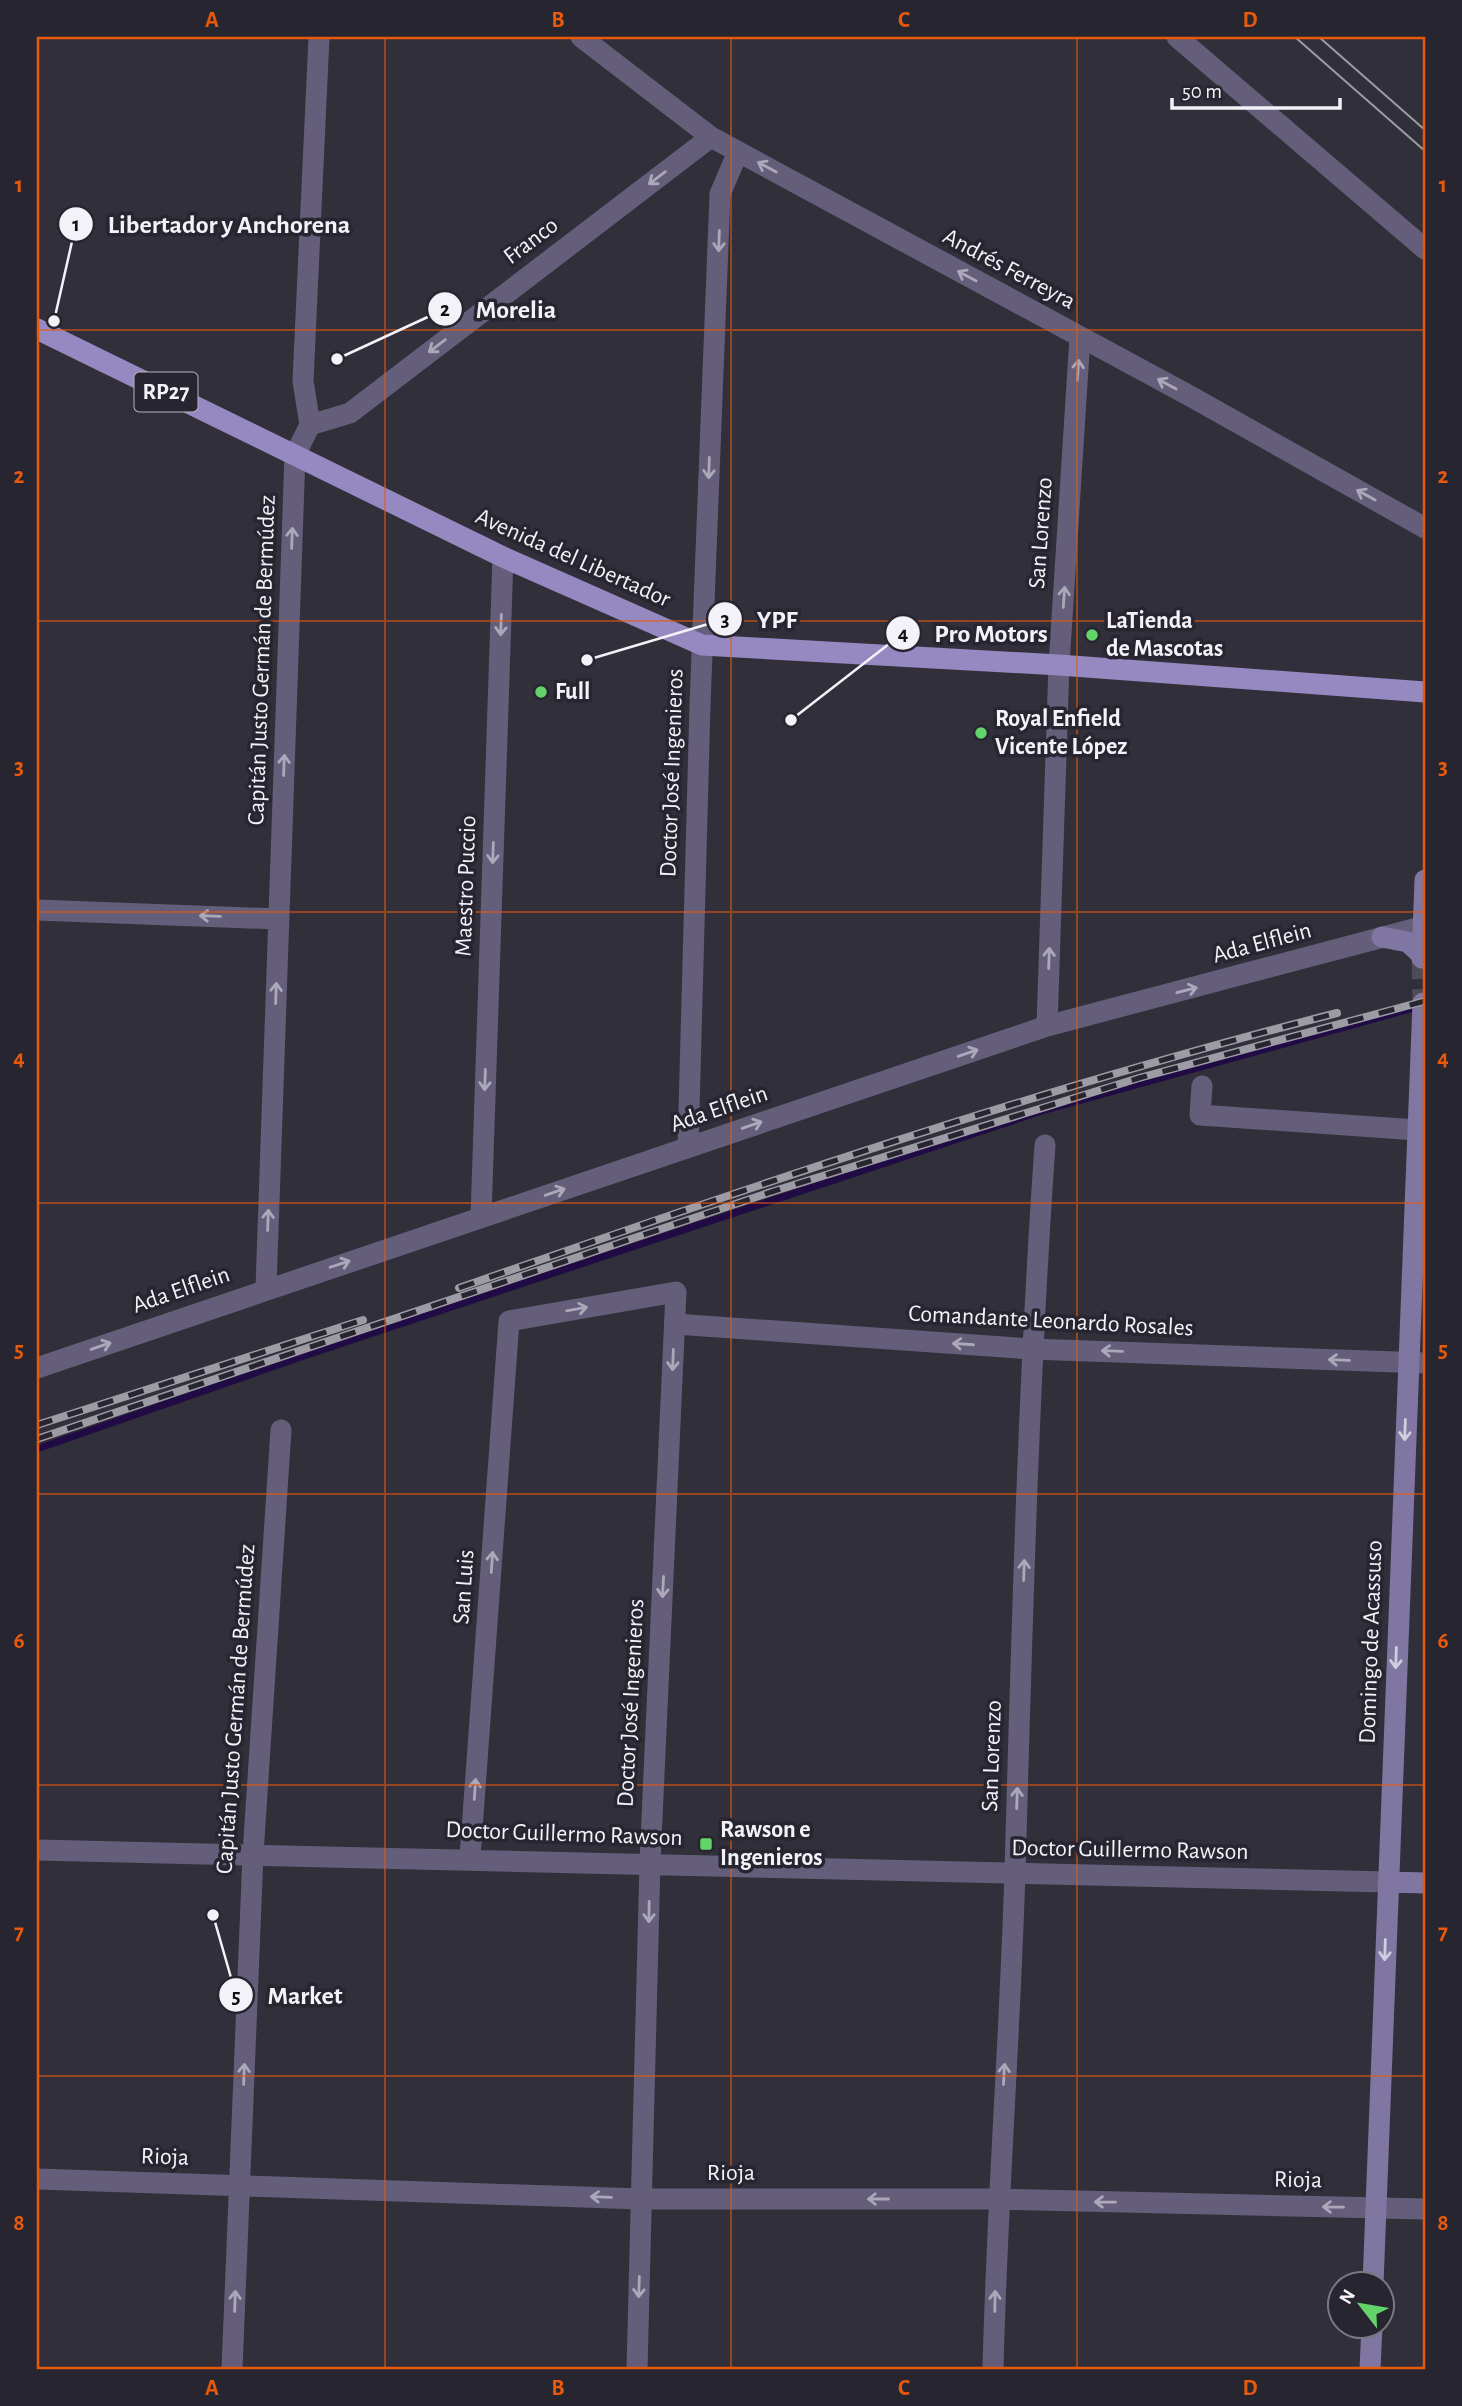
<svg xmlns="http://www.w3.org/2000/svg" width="1462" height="2406" font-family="'Alegreya Sans',sans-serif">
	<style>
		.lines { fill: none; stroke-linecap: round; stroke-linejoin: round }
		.stream { stroke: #210b44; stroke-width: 7 }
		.secondary-tunnel { stroke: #4e4c57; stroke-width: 21; stroke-dasharray: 21 10; stroke-linecap: butt }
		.street { stroke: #645e7a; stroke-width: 21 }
		.secondary { stroke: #8076a2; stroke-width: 21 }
		.primary { stroke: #9689c2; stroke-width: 21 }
		.tram { stroke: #9d9ca5; stroke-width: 2 }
		.rail-casing { stroke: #9d9ca5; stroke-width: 8 }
		.rail { stroke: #272530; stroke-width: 5; stroke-dasharray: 16; stroke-linecap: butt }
		.oneway { stroke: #aca8ba }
		.oneway2 { stroke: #d0cddf }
		.grid { fill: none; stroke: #e8590c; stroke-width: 2; stroke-opacity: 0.55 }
		.poi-dot { fill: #62d469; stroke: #272530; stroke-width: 2.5 }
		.labels { text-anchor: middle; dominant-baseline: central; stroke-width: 7; stroke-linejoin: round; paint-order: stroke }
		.shield { fill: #272530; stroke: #b6b4bd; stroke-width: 2 }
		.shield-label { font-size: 23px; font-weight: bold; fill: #f3f2f9 }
		.street-label { font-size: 24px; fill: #f3f2f9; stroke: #272530 }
		.poi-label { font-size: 24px; font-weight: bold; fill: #f3f2f9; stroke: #272530; text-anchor: start }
		.leader { fill: none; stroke: #f3f2f9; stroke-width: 2.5 }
		.callout-dot { fill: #f3f2f9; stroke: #272530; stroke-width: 2.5 }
		.mark-label { font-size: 21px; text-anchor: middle; font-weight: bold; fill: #111 }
		.callout-label { font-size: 26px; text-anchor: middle; font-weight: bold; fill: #f3f2f9; stroke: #272530; stroke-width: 7; stroke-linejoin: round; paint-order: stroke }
		.neatline { fill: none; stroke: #e8590c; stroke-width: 2.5 }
		.grid-label { font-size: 23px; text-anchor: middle; font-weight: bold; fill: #e8590c }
	</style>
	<rect width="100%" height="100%" fill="#312f3a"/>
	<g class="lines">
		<path class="stream" d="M37,1449L304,1356L1042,1111L1421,1006"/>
		<path class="secondary-tunnel" d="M1422,958L1423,1003"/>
		<path class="street" d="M581,37L711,137L1190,396L1425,528
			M1177,37L1425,249
			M310,425L350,413L711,137
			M37,910L279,919
			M1047,1026L1059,665L1080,337
			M1202,1086L1200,1115L1417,1130
			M688,1147L700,705L720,194L738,152
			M481,1217L503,557
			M266,1288L295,455L310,425L303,381L319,37
			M675,1324L1031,1349L1425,1363
			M37,1368L1047,1026L1425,926
			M37,1850C487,1859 937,1870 1388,1882
			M470,1857L509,1321L676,1292L650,1862L637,2369
			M37,2179L641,2199H997L1425,2209
			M232,2369L253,1854L281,1430
			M993,2369C997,2203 1010,2037 1015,1871C1022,1629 1028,1387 1045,1145"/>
		<path class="secondary" d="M1382,937L1408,942L1422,955
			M1422,958L1425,880
			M1388,1882L1425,1883
			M1373,2284L1423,1003
			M1370,2369L1372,2326"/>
		<path class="primary" d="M37,329L503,557L702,645L1059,665L1425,692"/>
		<path class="tram" d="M1295,37L1425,151
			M1319,37L1425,130"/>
		<defs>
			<path id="rail" d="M459,1288C749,1187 1039,1089 1337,1013
				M37,1425L363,1320
				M37,1439L771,1192L1139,1078L1425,1001"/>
		</defs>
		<use href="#rail" class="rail-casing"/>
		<use href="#rail" class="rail"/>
	</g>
	<defs><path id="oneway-shaft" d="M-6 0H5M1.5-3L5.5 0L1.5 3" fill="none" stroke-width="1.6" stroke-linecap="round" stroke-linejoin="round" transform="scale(1.75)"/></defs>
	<g class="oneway">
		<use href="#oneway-shaft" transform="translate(767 167) rotate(-152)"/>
		<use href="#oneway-shaft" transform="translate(657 178) rotate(143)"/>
		<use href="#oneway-shaft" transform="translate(719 241) rotate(92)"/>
		<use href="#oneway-shaft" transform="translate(967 276) rotate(-152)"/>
		<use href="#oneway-shaft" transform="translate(437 346) rotate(143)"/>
		<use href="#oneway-shaft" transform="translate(1078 370) rotate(-86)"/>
		<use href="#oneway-shaft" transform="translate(1167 384) rotate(-152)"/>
		<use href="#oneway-shaft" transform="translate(709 468) rotate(92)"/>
		<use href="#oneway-shaft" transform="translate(1366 495) rotate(-151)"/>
		<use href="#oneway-shaft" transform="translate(292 538) rotate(-88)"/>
		<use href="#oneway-shaft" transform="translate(1064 597) rotate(-86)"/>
		<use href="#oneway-shaft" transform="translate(501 625) rotate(92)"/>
		<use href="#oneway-shaft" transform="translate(284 765) rotate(-88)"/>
		<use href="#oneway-shaft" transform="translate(493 853) rotate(92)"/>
		<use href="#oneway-shaft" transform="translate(210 916) rotate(-178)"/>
		<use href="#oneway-shaft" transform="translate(1049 958) rotate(-88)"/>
		<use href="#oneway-shaft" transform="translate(1187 990) rotate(-14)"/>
		<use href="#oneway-shaft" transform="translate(276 993) rotate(-88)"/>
		<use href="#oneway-shaft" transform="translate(968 1053) rotate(-19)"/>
		<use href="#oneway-shaft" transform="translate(485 1080) rotate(92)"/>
		<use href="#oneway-shaft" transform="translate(752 1125) rotate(-19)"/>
		<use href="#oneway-shaft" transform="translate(555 1192) rotate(-19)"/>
		<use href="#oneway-shaft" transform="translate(268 1220) rotate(-88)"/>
		<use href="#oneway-shaft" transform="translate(340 1264) rotate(-18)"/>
		<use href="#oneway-shaft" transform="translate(577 1309) rotate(-10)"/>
		<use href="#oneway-shaft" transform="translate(963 1344) rotate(-176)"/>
		<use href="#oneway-shaft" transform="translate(101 1346) rotate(-19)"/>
		<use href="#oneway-shaft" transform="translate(1112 1351) rotate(-178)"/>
		<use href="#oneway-shaft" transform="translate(673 1360) rotate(92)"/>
		<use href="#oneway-shaft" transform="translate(1339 1360) rotate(-178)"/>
		<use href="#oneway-shaft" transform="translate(492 1562) rotate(-86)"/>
		<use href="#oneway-shaft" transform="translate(1024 1570) rotate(-88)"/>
		<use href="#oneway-shaft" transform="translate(663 1587) rotate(93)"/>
		<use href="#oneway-shaft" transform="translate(475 1789) rotate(-86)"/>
		<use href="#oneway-shaft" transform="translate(1017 1798) rotate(-88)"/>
		<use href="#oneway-shaft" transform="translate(649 1912) rotate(91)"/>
		<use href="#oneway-shaft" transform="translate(244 2074) rotate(-88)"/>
		<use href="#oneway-shaft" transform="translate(1004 2074) rotate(-87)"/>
		<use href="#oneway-shaft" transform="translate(601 2197) rotate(-178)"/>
		<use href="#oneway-shaft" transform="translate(878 2199) rotate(-180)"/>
		<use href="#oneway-shaft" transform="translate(1105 2202) rotate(-179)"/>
		<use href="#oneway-shaft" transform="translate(1333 2207) rotate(-179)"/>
		<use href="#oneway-shaft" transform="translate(639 2287) rotate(92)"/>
		<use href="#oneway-shaft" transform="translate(235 2301) rotate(-88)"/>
		<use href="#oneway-shaft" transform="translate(995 2301) rotate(-89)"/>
	</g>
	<g class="oneway2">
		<use href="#oneway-shaft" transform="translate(1405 1430) rotate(92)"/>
		<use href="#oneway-shaft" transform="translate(1396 1658) rotate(92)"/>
		<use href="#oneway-shaft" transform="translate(1385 1950) rotate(92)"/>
	</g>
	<path class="grid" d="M385,37V2369M731,37V2369M1077,37V2369M37,330H1425M37,621H1425M37,912H1425M37,1203H1425M37,1494H1425M37,1785H1425M37,2076H1425"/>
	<g class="poi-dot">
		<circle cx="1092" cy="635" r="7"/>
		<circle cx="541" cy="692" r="7"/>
		<circle cx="981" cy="733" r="7"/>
		<rect x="699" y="1837" width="14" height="14" rx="3.5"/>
	</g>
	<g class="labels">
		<rect class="shield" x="134.5" y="372.5" width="63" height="39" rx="5"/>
		<g class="shield-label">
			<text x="166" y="392">RP27</text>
		</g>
		<g class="street-label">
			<text transform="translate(531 241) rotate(-37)">Franco</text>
			<text transform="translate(1009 269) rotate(28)">Andrés Ferreyra</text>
			<text transform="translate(1041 533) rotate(-86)">San Lorenzo</text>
			<text transform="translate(573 558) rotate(24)">Avenida del Libertador</text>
			<text transform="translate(262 660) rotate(-88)">Capitán Justo Germán de Bermúdez</text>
			<text transform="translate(672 773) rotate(-88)">Doctor José Ingenieros</text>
			<text transform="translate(466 886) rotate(-88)">Maestro Puccio</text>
			<text transform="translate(1262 943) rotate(-15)">Ada Elflein</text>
			<text transform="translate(719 1109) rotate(-19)">Ada Elflein</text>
			<text transform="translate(181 1290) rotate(-19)">Ada Elflein</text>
			<text transform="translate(1051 1321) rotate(3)">Comandante Leonardo Rosales</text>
			<text transform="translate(464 1587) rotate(-86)">San Luis</text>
			<text transform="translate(1371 1642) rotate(-88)">Domingo de Acassuso</text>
			<text transform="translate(631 1703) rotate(-87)">Doctor José Ingenieros</text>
			<text transform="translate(236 1709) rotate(-86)">Capitán Justo Germán de Bermúdez</text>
			<text transform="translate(992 1756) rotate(-88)">San Lorenzo</text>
			<text transform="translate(564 1834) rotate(2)">Doctor Guillermo Rawson</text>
			<text transform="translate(1130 1850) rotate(1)">Doctor Guillermo Rawson</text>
			<text transform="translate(165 2157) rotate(2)">Rioja</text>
			<text x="731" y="2173">Rioja</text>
			<text transform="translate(1298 2180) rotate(1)">Rioja</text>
		</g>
		<g class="poi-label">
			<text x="1106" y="621">LaTienda<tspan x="1106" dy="28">de Mascotas</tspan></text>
			<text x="555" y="692">Full</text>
			<text x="995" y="719">Royal Enfield<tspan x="995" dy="28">Vicente López</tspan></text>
			<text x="720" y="1830">Rawson e<tspan x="720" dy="28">Ingenieros</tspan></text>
		</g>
	</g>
	<path class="leader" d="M54 321L76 224M337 359L445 309M587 660L725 619M791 720L903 633M213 1915L236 1995"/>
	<g class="callout-dot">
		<circle cx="54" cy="321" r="7"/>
		<circle cx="337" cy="359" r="7"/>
		<circle cx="587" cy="660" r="7"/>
		<circle cx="791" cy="720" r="7"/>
		<circle cx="213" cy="1915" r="7"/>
		<circle cx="76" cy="224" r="18"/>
		<circle cx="445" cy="309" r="18"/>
		<circle cx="725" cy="619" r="18"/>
		<circle cx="903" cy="633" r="18"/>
		<circle cx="236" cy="1995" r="18"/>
	</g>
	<g class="mark-label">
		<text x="76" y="231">1</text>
		<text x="445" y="316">2</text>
		<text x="725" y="626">3</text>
		<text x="903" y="640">4</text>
		<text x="236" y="2003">5</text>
	</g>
	<g class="callout-label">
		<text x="229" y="233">Libertador y Anchorena</text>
		<text x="516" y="318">Morelia</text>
		<text x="777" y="628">YPF</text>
		<text x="991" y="642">Pro Motors</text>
		<text x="305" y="2004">Market</text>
	</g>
	<rect width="1462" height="2406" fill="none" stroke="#272530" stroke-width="77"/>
	<g transform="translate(1361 2305) rotate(301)"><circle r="33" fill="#272530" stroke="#797780" stroke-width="2"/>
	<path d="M0-5L12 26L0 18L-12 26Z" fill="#62d469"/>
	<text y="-10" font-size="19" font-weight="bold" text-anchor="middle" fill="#f3f2f9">N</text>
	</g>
	<path d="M1172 98v10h168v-10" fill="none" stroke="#f3f2f9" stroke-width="3.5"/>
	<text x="1182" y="98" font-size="21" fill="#f3f2f9" stroke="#272530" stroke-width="5" paint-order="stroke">50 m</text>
	<rect x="38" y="38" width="1386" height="2330" class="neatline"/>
	<g class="grid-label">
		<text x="212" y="27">A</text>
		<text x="558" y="27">B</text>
		<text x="904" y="27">C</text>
		<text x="1250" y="27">D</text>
		<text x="19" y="192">1</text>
		<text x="1443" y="192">1</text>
		<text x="19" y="483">2</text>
		<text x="1443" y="483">2</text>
		<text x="19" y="774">3</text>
		<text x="1443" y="774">3</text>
		<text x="19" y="1065">4</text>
		<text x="1443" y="1065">4</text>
		<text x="19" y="1357">5</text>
		<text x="1443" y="1357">5</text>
		<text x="19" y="1648">6</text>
		<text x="1443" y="1648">6</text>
		<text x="19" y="1939">7</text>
		<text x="1443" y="1939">7</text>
		<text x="19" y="2230">8</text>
		<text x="1443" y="2230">8</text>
		<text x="212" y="2395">A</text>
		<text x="558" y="2395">B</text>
		<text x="904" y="2395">C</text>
		<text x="1250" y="2395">D</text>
	</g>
</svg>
